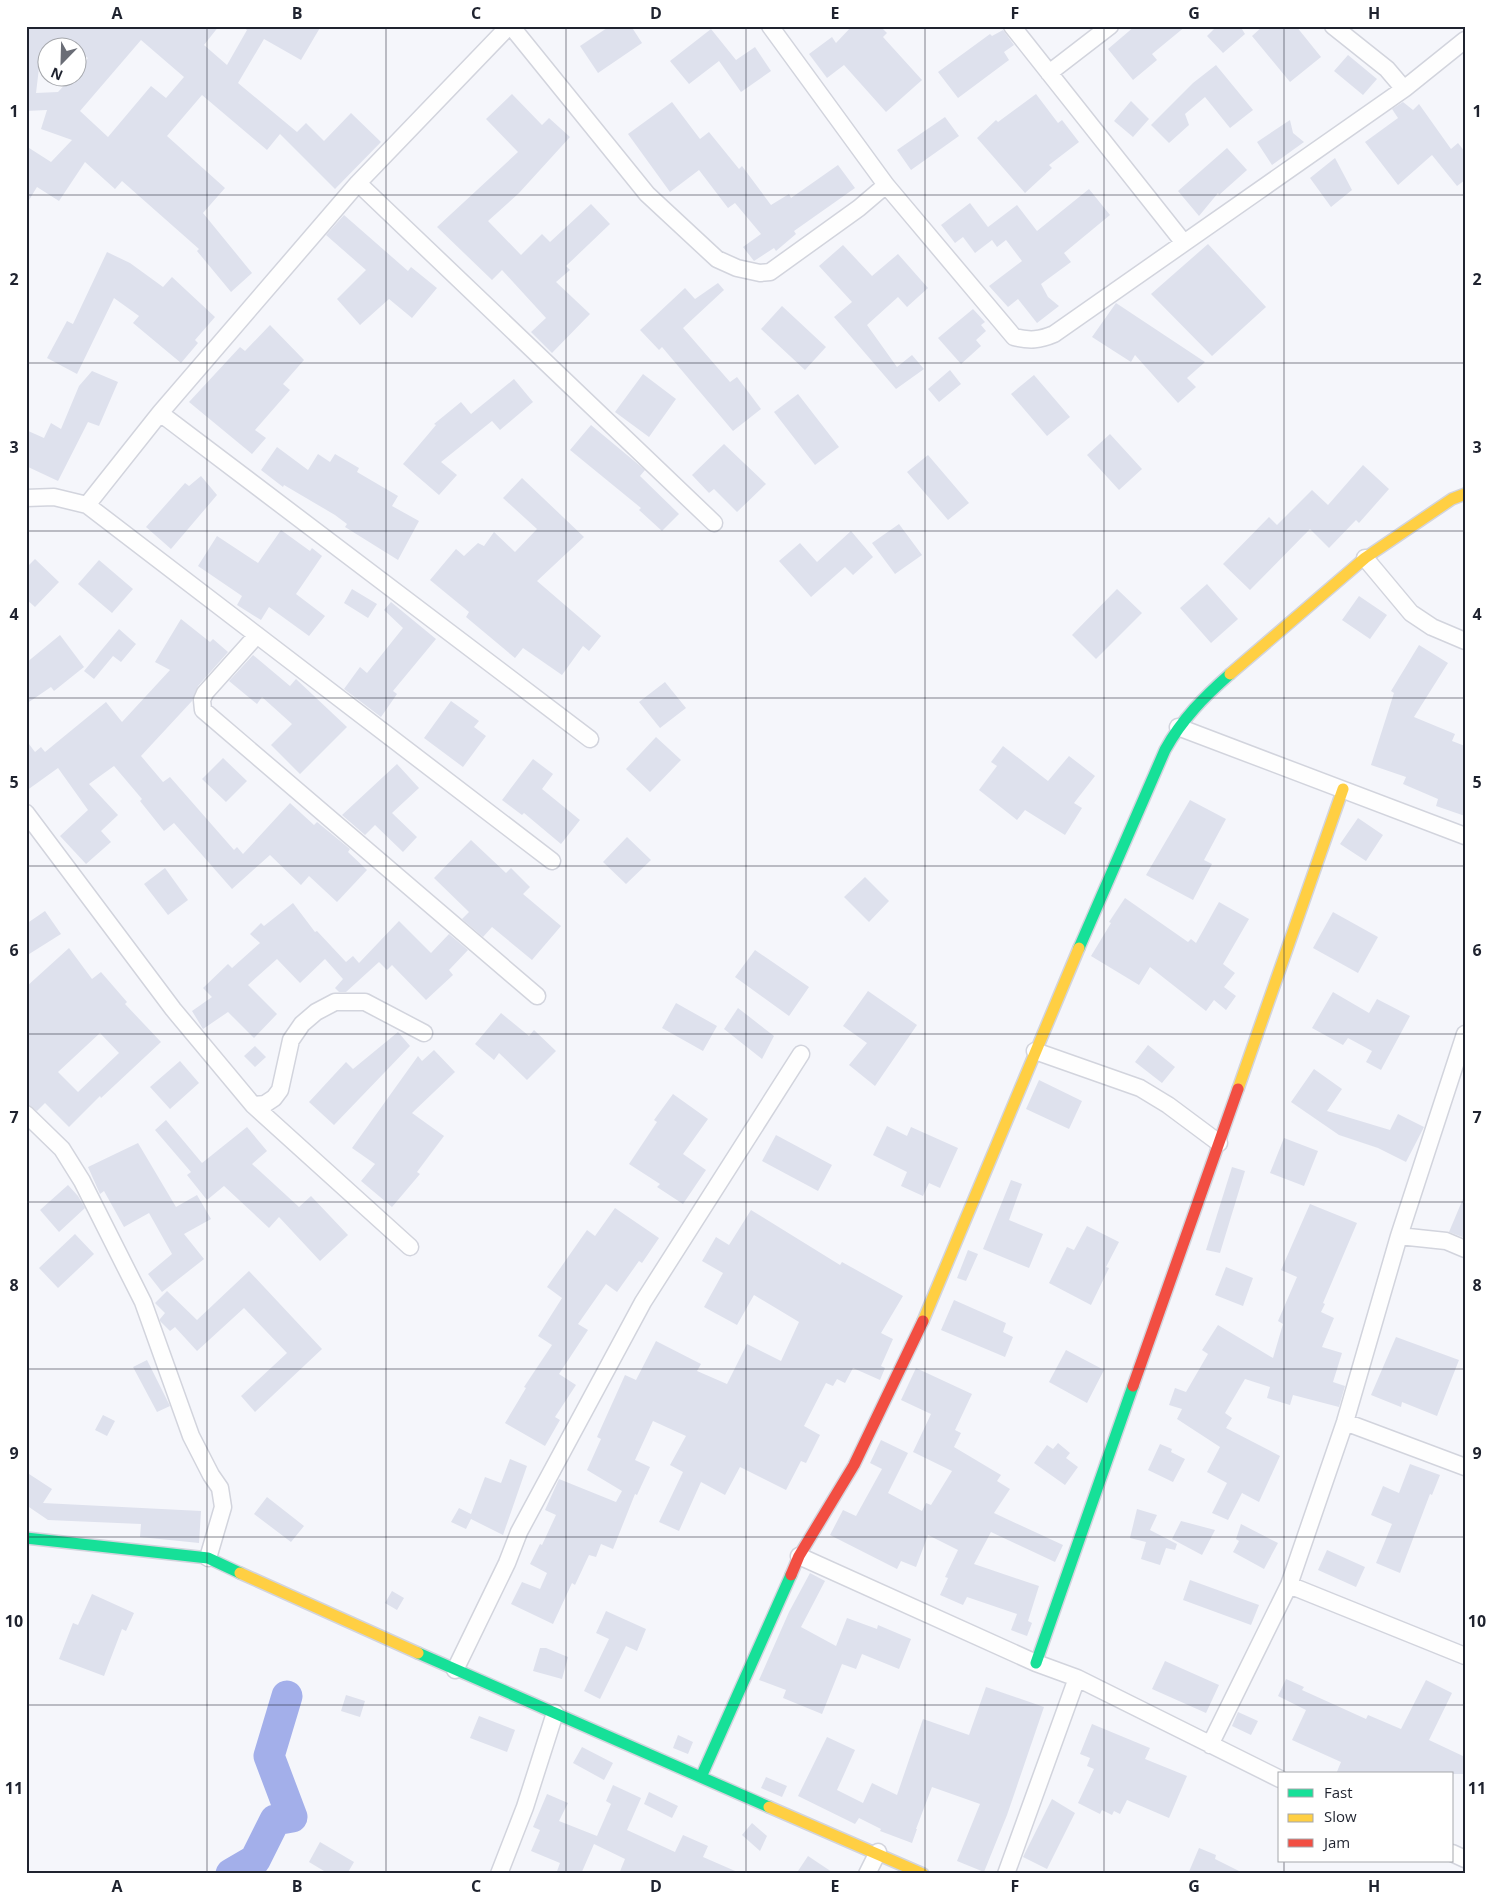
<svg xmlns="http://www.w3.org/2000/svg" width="1491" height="1900" font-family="'Open Sans',sans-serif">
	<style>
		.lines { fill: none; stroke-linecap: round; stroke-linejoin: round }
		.river { stroke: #a3afea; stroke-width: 31 }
		.building { fill: #dee1ed; fill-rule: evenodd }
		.street-casing { stroke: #d2d4dd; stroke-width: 19 }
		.fast-casing { stroke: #d2d4dd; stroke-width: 14 }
		.slow-casing { stroke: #d2d4dd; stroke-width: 14 }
		.jam-casing { stroke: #d2d4dd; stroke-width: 14 }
		.street { stroke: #fefefe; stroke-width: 16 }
		.fast { stroke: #16e098; stroke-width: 11 }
		.slow { stroke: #ffcf43; stroke-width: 11 }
		.jam { stroke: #f24e42; stroke-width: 11 }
		.grid { fill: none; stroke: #1f232f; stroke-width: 1; stroke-opacity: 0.55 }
		.neatline { fill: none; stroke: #1f232f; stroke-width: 2 }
		.grid-label { font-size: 16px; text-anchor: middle; font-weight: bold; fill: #1f232f }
	</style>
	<rect width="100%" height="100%" fill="#f5f6fb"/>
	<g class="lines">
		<path class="river" d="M231,1874L255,1860L275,1820L292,1817L269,1756L287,1696"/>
	</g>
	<path class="building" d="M26,26H219L204,45L227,65L247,30L242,26H321L301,60L264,39L238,83L297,132L306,123L324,141L351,113L381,142L335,189L280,134L267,150L202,95L167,136L225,188L203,213L252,273L231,292L197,251L199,249L122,181L115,189L85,162L59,201L37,187L26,205V146L51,162L72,140L41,129L47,110L26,111ZM60,38L73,48H78V51L88,58L78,69V78H71L58,92L36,93L39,68L48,56V48H53ZM141,40L184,77L166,98L151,86L108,137L80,111Z
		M610,26H631L642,43L598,73L580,46Z
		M852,26H880L887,33L883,37L922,80L886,112L844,65L827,78L809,54L832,37L836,43Z
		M1135,26H1186L1152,54L1157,60L1133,80L1108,49Z
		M1217,26H1240L1245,34L1223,53L1207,36Z
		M1263,26H1296L1321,57L1290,82L1252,36Z
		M711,29L736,60L755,47L771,71L741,92L719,61L689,84L670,61Z
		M1003,30L1014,45L1004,52L1009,60L958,98L938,72L990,34L992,36Z
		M1348,55L1377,79L1363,95L1334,71Z
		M1216,65L1253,110L1230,128L1205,97L1185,114L1189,125L1169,143L1151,125L1193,83Z
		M512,94L542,125L549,118L570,137L519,193L488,221L521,255L542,234L550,242L591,204L610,224L566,266L570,270L556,282L590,314L552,353L531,332L546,318L502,270L492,280L437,227L518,152L486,119Z
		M1036,94L1058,123L1062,120L1079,142L1049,165L1052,168L1025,193L977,138L996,120L998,122Z
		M1131,101L1149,119L1133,137L1114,121Z
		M672,102L700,139L709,132L739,169L742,166L771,205L789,194L791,198L838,165L855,188L794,231L796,234L776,251L774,248L754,261L743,247L761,234L735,203L728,208L699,170L670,192L628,134Z
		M1403,102L1413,110L1419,104L1451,149L1458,143L1465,152V180L1457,186L1432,155L1398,185L1365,142L1398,118L1392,109Z
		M945,117L959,136L911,170L897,150Z
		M1290,120L1293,133L1304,142L1272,165L1257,142Z
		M1227,148L1247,170L1219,195L1218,193L1199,216L1178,191Z
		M1335,158L1352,190L1331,207L1310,178Z
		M1089,189L1110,215L1064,253L1071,262L1041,284L1048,297L1059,306L1037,323L1018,299L1008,307L989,286L1022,261L1006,240L997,247L992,240L975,253L963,237L955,243L941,225L970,203L988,227L1017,205L1037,231Z
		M344,215L408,271L411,267L437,288L412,318L389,299L360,325L337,299L366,270L326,235Z
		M1208,244L1266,307L1212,356L1151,294Z
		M843,245L872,276L898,254L928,288L907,307L898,297L867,325L897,367L912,355L924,369L896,389L834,317L852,302L819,266Z
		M107,252L130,263L163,287L172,277L215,317L195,340L198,343L181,363L133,323L139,316L114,298L77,374L47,358L67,321L73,324Z
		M718,283L724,290L683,328L730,382L737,377L761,409L733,431L662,347L659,350L640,330L685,288L695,299Z
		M1116,303L1205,362L1187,378L1196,387L1178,403L1135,355L1131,362L1092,337Z
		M782,306L826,347L805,370L761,329Z
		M973,309L985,322L981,325L986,331L976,340L981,346L961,364L938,338Z
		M270,325L304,360L283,384L290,390L255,430L266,438L252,454L189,402L240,347L245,351Z
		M950,370L961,384L939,402L928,389Z
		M92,371L118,382L99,426L88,422L58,481L26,466V430L44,438L51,423L61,429L79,386Z
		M643,374L676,399L649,437L615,412Z
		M1034,375L1070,417L1047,436L1011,394Z
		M514,379L533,402L500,430L492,421L441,462L457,475L439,495L403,464L436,425L434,424L461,402L471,414Z
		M798,394L839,447L815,465L774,412Z
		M591,425L645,470L640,476L679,514L662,531L639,510L641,508L570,450Z
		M1110,434L1142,469L1119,490L1087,455Z
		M724,444L766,484L737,512L714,489L709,493L692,475Z
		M277,447L308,470L318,454L330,462L335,454L359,468L357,472L398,496L392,506L419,521L398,560L345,527L347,524L335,515L284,485L283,487L261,470Z
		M928,455L969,503L948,520L907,472Z
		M1363,465L1389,489L1359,523L1356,520L1329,548L1310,529L1250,590L1223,564L1269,517L1277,525L1312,490L1328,505Z
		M201,476L217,495L171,549L146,527L185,483L189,486Z
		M522,478L584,537L537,581L601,636L589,651L583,646L562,675L523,648L515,658L466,617L469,612L430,580L456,549L464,556L478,543L484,546L494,532L515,552L537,529L503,498Z
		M899,524L922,555L895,574L872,543Z
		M281,530L310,551L312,548L322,556L296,594L325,616L309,636L269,607L261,620L237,605L242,596L198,566L217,536L258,563Z
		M851,531L873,557L853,575L845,567L811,597L779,561L800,543L817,562Z
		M35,559L59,582L35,607L26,599V568Z
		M99,560L133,589L112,613L78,584Z
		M1207,584L1238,619L1211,643L1180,608Z
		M352,589L377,604L368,618L344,603Z
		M1117,589L1142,613L1096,659L1072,635Z
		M1359,596L1387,615L1370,639L1342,620Z
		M391,602L436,639L393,691L397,694L381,717L344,689L360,667L367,673L403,628L384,610Z
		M181,619L210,642L213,639L228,652L198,686L192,701L141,756L163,782L170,777L234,850L237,847L243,854L290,803L314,825L317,822L350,849L348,852L367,870L337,902L309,876L301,885L270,855L232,889L174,823L164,831L140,801L142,799L114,766L89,784L118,815L101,831L111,842L86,864L60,836L88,810L58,768L26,791V740L35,752L41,747L45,752L106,702L122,722L170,670L155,662Z
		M119,629L136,644L121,662L113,656L94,679L84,671Z
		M60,635L84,667L54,691L51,687L26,704V663Z
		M1419,645L1448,663L1414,717L1455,734L1452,741L1465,746V816L1436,806L1438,799L1403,784L1406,777L1371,765L1394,693L1391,691Z
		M253,655L290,686L296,679L347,727L300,774L271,745L292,724L262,697L257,704L229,681Z
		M665,682L686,708L660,728L639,702Z
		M451,701L479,721L474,727L486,736L463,767L424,738Z
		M656,737L681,760L650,792L626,769Z
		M1003,746L1048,781L1069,756L1095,776L1074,803L1082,808L1065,835L1025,810L1017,820L979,790L997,766L991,762Z
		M223,758L247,781L226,802L202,779Z
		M533,759L553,774L542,789L580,820L561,844L524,813L522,815L502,800Z
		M397,764L419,788L392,813L417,837L403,852L375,825L365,835L342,815Z
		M1190,800L1226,819L1204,860L1212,864L1193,900L1146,875Z
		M1358,818L1383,835L1366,861L1340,844Z
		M627,837L651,860L626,884L603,862Z
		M471,840L506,873L511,868L530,887L523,894L561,926L532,960L492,927L483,937L462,919L469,912L434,878Z
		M165,868L188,900L168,915L144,884Z
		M865,877L889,901L869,922L844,897Z
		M1125,898L1188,942L1191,939L1196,943L1219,902L1249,919L1223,964L1235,973L1224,987L1236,996L1226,1010L1214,1000L1206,1011L1150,967L1139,985L1091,956L1111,923L1109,922Z
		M293,903L315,932L317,931L346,962L353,956L359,963L399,921L431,953L449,934L468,950L449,970L453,975L426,1000L392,965L387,970L379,962L346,992H339L335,988L343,979L325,959L300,983L277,959L248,985L277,1014L254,1038L228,1012L203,1029L192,1011L212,997L203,988L228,964L232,968L260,943L250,934L261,923L264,926Z
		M45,911L61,934L26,956V924Z
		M1333,912L1378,937L1358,973L1313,948Z
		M69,948L92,979L101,972L127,1002L125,1004L161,1042L101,1098L100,1096L69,1127L45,1103L37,1111L26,1104V987ZM100,1033L119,1053L78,1092L58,1072Z
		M755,950L809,987L789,1016L735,977Z
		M868,991L917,1025L875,1086L849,1065L867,1043L843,1026Z
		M1333,992L1369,1013L1377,999L1410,1016L1381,1070L1366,1062L1372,1051L1348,1038L1343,1045L1312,1028Z
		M676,1003L717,1026L703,1051L662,1028Z
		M738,1008L774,1036L762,1059L724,1029Z
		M501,1013L529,1036L534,1030L556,1051L527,1080L499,1053L494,1060L475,1044Z
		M398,1032L410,1046L334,1125L309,1102L346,1062L353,1069Z
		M1148,1045L1175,1067L1162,1083L1135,1062Z
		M255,1046L266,1057L255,1067L244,1056Z
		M434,1050L455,1072L412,1113L444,1136L417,1172L420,1174L392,1207L361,1181L375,1164L352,1148L418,1056L422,1061Z
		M180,1061L199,1083L170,1109L150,1087Z
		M1314,1069L1342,1089L1327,1111L1390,1130L1398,1114L1424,1127L1406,1162L1378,1148L1339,1135L1291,1102Z
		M1039,1080L1082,1101L1069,1129L1026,1109Z
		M673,1094L708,1119L683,1154L706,1170L683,1204L657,1187L660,1184L629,1164L657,1122L654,1120Z
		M166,1120L202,1163L247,1127L267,1151L252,1164L299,1207L311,1196L348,1235L320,1261L279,1217L269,1228L224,1186L207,1200L187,1175L191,1172L155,1130Z
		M887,1126L907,1136L911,1127L958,1148L940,1188L929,1183L923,1196L901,1186L907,1172L873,1155Z
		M776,1135L832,1165L818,1191L762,1161Z
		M1284,1138L1318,1151L1304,1186L1270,1173Z
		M138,1143L176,1207L197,1195L211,1219L184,1234L204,1259L162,1292L148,1274L172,1254L149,1213L124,1227L104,1191L100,1194L88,1167Z
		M1232,1167L1245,1171L1220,1253L1206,1250Z
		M1011,1180L1022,1184L1009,1220L1043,1234L1029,1268L983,1249Z
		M68,1185L78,1196L85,1208L59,1232L40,1210Z
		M1465,1194V1238L1449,1232Z
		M1310,1204L1357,1223L1323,1303L1325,1304L1321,1312L1334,1318L1322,1347L1342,1353L1333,1382L1345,1386L1339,1407L1293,1395L1290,1405L1267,1398L1270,1387L1245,1379L1225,1413L1232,1418L1226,1428L1280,1456L1259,1502L1242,1493L1228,1520L1212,1513L1227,1483L1207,1472L1220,1447L1177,1419L1182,1409L1169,1405L1175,1388L1186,1392L1208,1354L1202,1350L1218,1325L1273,1358L1283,1324L1278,1321L1297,1277L1281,1270Z
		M615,1208L659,1238L642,1263L639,1261L617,1292L606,1284L578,1324L588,1330L559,1374L576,1385L555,1417L560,1420L545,1446L505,1423L526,1388L524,1387L552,1345L538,1336L562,1298L547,1287L587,1230L595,1236Z
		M751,1210L840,1265L842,1262L903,1296L881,1333L893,1339L881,1366L885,1368L880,1380L853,1368L845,1383L837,1379L833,1386L826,1383L804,1426L820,1435L806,1463L801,1461L786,1490L740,1467L725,1495L701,1482L679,1531L659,1522L683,1472L670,1465L686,1436L653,1421L635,1460L650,1467L637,1495L635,1494L613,1549L601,1544L596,1557L589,1555L575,1585L572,1583L553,1624L511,1604L522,1582L540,1589L547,1573L530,1564L540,1544L542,1545L556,1515L545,1510L559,1479L616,1502L622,1491L587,1470L601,1439L597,1437L625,1375L636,1380L656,1341L701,1364L697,1371L727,1384L747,1344L781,1361L799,1322L754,1295L737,1325L704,1307L723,1273L702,1261L716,1237L729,1245Z
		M1087,1226L1119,1242L1106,1267L1109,1268L1091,1305L1049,1283L1067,1247L1074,1250Z
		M75,1234L94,1254L58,1288L39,1268Z
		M968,1250L978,1254L966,1281L957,1278Z
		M1226,1267L1253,1278L1243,1306L1215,1295Z
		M249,1271L322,1349L255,1412L241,1396L287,1353L244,1308L197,1351L175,1327L170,1331L160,1321V1319L165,1313L155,1303L167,1291L197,1320Z
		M954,1300L1006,1323L1003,1332L1013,1337L1005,1357L941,1330Z
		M1396,1337L1459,1360L1437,1416L1402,1402L1401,1407L1371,1395Z
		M1066,1350L1104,1370L1087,1403L1049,1382Z
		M147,1360L170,1406L157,1412L133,1367Z
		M916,1368L972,1394L955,1430L961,1433L954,1447L1001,1475L997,1481L1010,1489L994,1513L1063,1545L1055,1562L991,1532L974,1564L1039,1586L1028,1621L1032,1623L1027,1636L1011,1630L1017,1614L967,1597L963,1605L940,1595L948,1578L945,1577L958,1550L928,1535L916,1567L901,1561L897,1569L830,1535L843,1510L856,1516L882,1469L870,1463L881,1440L908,1453L888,1493L922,1511L926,1503L931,1505L952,1471L913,1452L931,1414L901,1400Z
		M103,1415L115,1421L107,1436L95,1430Z
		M1058,1443L1070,1453L1066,1458L1078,1467L1065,1485L1034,1463L1047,1445L1053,1449Z
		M1160,1444L1172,1449L1171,1452L1185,1459L1173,1482L1148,1470Z
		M510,1459L527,1466L503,1535L471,1519L466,1529L451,1522L459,1508L471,1514L485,1477L501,1483Z
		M1410,1464L1440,1475L1432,1495L1430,1494L1400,1573L1376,1563L1392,1524L1371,1515L1383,1486L1399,1493Z
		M26,1472L52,1489L43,1503L201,1511L199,1543L140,1537L141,1524L48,1520L26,1505Z
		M267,1497L304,1526L291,1542L254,1514Z
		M1137,1509L1157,1515L1150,1530L1177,1544L1175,1550L1166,1548L1160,1565L1141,1559L1146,1542L1130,1538Z
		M1181,1521L1215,1530L1202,1555L1172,1539Z
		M1241,1524L1278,1543L1264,1569L1233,1552L1239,1541L1236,1539Z
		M1327,1550L1365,1567L1356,1587L1318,1570Z
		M810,1573L825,1581L801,1627L836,1646L847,1618L877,1629L878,1625L911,1639L899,1669L862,1654L856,1669L842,1664L822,1714L783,1698L786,1690L759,1680L789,1612Z
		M1190,1580L1259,1605L1251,1625L1183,1600Z
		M392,1591L404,1598L397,1610L385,1603Z
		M92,1594L134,1613L126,1631L122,1629L104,1676L59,1659L73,1623L78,1625Z
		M606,1611L646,1629L637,1651L626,1646L600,1699L584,1691L609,1639L596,1633Z
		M540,1648H546L568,1657L562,1679L533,1671Z
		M1165,1661L1219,1685L1206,1713L1152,1689Z
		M1286,1679L1304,1687L1302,1690L1366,1719L1368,1715L1401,1729L1426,1680L1452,1693L1429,1740L1465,1757V1774H1336L1341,1762L1292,1740L1306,1710L1278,1696Z
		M986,1687L1044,1707L1007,1815L984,1872L957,1861L980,1804L932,1787L916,1829H917L912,1843L880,1831L881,1829L859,1818L855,1824L798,1796L827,1737L855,1750L837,1790L863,1803L872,1783L897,1795L923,1719L969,1735Z
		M346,1695L365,1701L360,1717L341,1711Z
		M1238,1712L1258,1721L1251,1735L1232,1726Z
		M479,1716L515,1730L507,1752L470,1738Z
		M1092,1724L1150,1748L1145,1759L1187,1776L1169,1818L1127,1800L1120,1814L1114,1811L1112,1815L1102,1810L1100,1814L1078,1803L1094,1769L1087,1766L1090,1758L1080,1754Z
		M678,1735L693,1742L688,1754L673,1748Z
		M582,1747L613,1763L604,1780L573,1763Z
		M766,1777L787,1786L782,1797L761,1788Z
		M613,1785L641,1798L627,1830L675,1852L683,1835L708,1846L703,1857L742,1874H619L625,1859L594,1844L581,1874H556L560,1863L531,1851L540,1830L533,1827L547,1794L568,1803L559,1821L597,1836L611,1804L606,1801Z
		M649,1792L678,1806L672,1818L644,1804Z
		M1052,1799L1075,1813L1047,1869L1023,1857Z
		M752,1823L767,1836L760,1851L742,1835Z
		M320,1842L354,1862L347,1874H329L309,1862Z
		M1199,1848L1216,1855L1215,1859L1245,1874H1188Z
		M808,1856L835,1874H796Z"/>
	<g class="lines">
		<defs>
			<path id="street" d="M511,26L647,194L717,259L737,268L760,273L770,272L859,208L886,185
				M770,26L886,185L1014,337C1030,341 1040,340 1054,334L1404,89
				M1012,26L1184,243
				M1333,26L1387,69L1404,89L1465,40
				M1049,73L1110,26
				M358,183L714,523
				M160,413L590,739
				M26,498L54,497L87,505L552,861
				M87,505L160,413L358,183L509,26
				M1365,558L1411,613L1432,627L1465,641
				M257,635L205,693L202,700L203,710L537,996
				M1178,727L1465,836
				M26,813L173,1009L253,1105L410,1247
				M1035,1051L1140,1088L1168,1105L1219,1143
				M253,1105L265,1104L274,1098L280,1090L291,1040L302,1024L316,1012L335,1002H365L424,1033
				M26,1114L62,1149L82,1181L143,1302L191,1436L211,1475L220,1488L223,1507L208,1558
				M1399,1236L1446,1241L1465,1249
				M1345,1422L1465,1467
				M799,1556L1036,1663L1077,1678L1280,1779
				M1289,1585L1465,1656
				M455,1670L507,1563L519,1532L643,1302L801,1054
				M1210,1745L1289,1585L1345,1422L1399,1236L1465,1034
				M1452,1853L1465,1859
				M499,1874L525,1807L555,1713
				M867,1874L878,1852
				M1006,1874L1077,1678"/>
			<path id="fast" d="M1079,948L1165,750C1182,719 1204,697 1230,674
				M26,1538L208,1558L240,1573
				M418,1653L769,1807
				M1036,1663L1133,1386
				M701,1777L791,1575"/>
			<path id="slow" d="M1230,674L1365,558L1452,499L1465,494
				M1238,1089L1343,789
				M923,1321L1079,948
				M240,1573L418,1653
				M769,1807L923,1874"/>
			<path id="jam" d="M1133,1386L1238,1089
				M791,1575L799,1556L854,1465L923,1321"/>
		</defs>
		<use href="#street" class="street-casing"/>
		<use href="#fast" class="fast-casing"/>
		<use href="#slow" class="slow-casing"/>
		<use href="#jam" class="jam-casing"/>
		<use href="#street" class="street"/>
		<use href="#fast" class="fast"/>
		<use href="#slow" class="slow"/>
		<use href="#jam" class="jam"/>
	</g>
	<path class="grid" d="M207,26V1874M386,26V1874M566,26V1874M746,26V1874M925,26V1874M1104,26V1874M1284,26V1774M26,195H1465M26,363H1465M26,531H1465M26,698H1465M26,866H1465M26,1034H1465M26,1202H1465M26,1369H1465M26,1537H1465M26,1705H1465M1284,1861V1874"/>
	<rect width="1491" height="1900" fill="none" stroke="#ffffff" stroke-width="55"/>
	<rect x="1278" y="1772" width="175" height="90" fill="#ffffff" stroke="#a5a7ac"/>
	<rect x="1288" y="1789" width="25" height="8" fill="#16e098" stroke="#a5a7ac"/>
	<text x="1324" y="1798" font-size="15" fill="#1f232f">Fast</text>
	<rect x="1288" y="1814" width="25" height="8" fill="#ffcf43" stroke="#a5a7ac"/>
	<text x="1324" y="1822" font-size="15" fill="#1f232f">Slow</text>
	<rect x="1288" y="1839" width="25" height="8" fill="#f24e42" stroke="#a5a7ac"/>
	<text x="1324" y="1848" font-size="15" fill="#1f232f">Jam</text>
	<g transform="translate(62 62) rotate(203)"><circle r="24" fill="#ffffff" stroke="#a5a7ac"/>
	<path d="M0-4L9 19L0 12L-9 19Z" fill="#6a6d76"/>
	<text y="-8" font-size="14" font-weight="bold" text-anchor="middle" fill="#1f232f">N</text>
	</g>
	<rect x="28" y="28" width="1436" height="1844" class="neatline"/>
	<g class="grid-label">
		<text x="117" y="19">A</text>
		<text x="297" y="19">B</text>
		<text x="476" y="19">C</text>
		<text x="656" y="19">D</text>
		<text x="835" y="19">E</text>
		<text x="1015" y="19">F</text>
		<text x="1194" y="19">G</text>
		<text x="1374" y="19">H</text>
		<text x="14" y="117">1</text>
		<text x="1477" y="117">1</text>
		<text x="14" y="285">2</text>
		<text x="1477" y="285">2</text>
		<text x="14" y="453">3</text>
		<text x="1477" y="453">3</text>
		<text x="14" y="620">4</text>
		<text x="1477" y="620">4</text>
		<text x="14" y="788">5</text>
		<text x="1477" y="788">5</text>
		<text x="14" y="956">6</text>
		<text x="1477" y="956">6</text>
		<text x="14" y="1123">7</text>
		<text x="1477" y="1123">7</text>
		<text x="14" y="1291">8</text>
		<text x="1477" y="1291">8</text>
		<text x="14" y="1459">9</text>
		<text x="1477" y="1459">9</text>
		<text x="14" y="1627">10</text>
		<text x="1477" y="1627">10</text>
		<text x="14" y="1794">11</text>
		<text x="1477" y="1794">11</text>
		<text x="117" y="1892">A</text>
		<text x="297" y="1892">B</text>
		<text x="476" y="1892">C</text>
		<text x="656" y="1892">D</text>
		<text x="835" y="1892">E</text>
		<text x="1015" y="1892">F</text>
		<text x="1194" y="1892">G</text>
		<text x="1374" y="1892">H</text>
	</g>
</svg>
